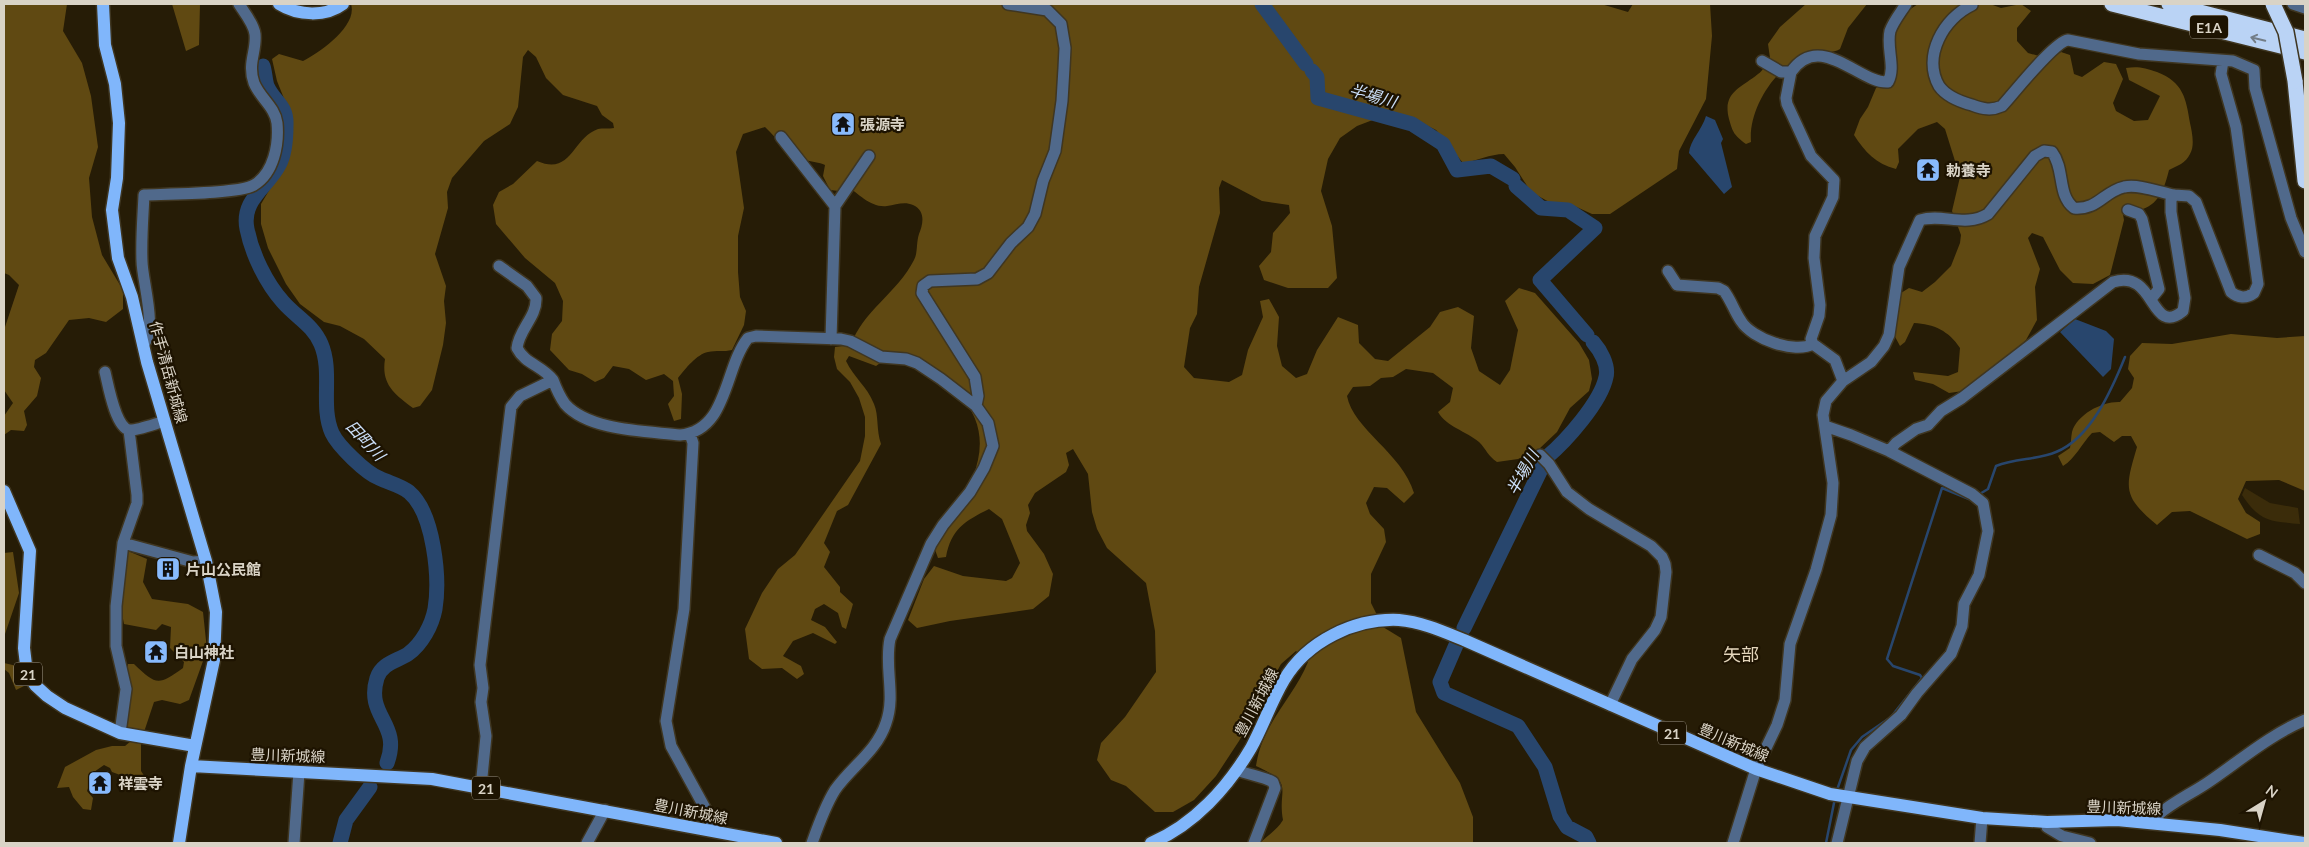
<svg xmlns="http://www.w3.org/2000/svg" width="2309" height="847" font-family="Lato,'Noto Sans JP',sans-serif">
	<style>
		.green { fill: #3b2c0a }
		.forest { fill: #604912 }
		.water { fill: #28466d }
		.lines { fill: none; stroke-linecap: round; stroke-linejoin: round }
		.stream { stroke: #28466d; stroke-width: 2.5 }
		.river { stroke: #28466d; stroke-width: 15 }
		.minor-casing { stroke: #3f3621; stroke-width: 14 }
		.major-casing { stroke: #3f3621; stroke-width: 15 }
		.highway-casing { stroke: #3f3621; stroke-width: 18 }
		.minor { stroke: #50698b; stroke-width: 11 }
		.major { stroke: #80b6fb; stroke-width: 12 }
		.highway { stroke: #bad3f5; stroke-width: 15 }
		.highway-bridge-casing { stroke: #3f3621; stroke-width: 18; stroke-linecap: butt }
		.highway-bridge { stroke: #bad3f5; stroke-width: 15 }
		.oneway { stroke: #737d87 }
		.labels { text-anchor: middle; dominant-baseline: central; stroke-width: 4.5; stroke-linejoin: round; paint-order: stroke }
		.shield { fill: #1d1301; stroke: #a1998b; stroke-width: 1 }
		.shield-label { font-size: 14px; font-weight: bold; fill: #d9d3c6 }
		.poi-label { font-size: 15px; font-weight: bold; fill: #d9d3c6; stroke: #1d1301; text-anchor: start }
		.street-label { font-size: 15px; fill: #d9d3c6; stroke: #1d1301 }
		.water-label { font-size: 16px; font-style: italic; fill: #cce0fa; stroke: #1d1301 }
		.quarter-label { font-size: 18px; fill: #e3d5bb; stroke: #1d1301 }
	</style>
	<rect width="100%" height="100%" fill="#261c06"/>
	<path class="green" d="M2245,488L2270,503L2298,508L2300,524C2269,521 2260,522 2242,495Z"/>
	<path class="forest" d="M4,4H67L63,31L82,63L91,96L98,147L89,178L92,217L102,255L123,290V309L106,322L89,318L69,320L46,353L35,360L34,367L41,378L37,396L24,411L27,425L24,431L11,430L4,435V416L13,403L4,390V330L19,285L9,275L4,273Z
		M172,4H200L199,45L186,51Z
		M351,4H1601L1628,12L1633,4H1710L1712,36L1706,99L1679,151L1677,169L1610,214H1592L1570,204L1551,203L1531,192L1515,167L1504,154C1490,154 1477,161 1463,163L1436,130L1409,117L1391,113L1357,126L1340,138L1328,159L1321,191L1332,226L1337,278L1328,288H1288L1264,280L1259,266L1271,252L1273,233L1290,213L1289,205L1262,201L1222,180L1219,188L1220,213L1199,287L1197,314L1190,328L1184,367L1194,378L1229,382L1242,375L1248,350L1263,317L1260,301L1269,299L1279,317L1277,346L1282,366L1296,378L1307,374L1317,350L1338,317L1358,325L1359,343L1375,359L1388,361L1430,327L1440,312L1458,307L1474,316L1471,348L1479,371L1500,385L1510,370L1518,330L1505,301L1519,288L1535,293L1579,343L1589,360L1592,379L1589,391L1570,408L1557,432L1538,450L1518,459L1497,462C1488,456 1486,449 1479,442C1466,431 1447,427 1438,412L1450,402L1453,388L1433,373L1406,369L1393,377L1381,378L1370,386L1353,387L1347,396C1353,429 1402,453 1414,493L1404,503L1387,488L1374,487L1366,503L1370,514L1384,529L1386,542L1371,574V603L1383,627L1401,638L1416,712L1460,783L1473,817V843H1260C1268,835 1277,830 1283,820C1277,788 1296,784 1256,766C1262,723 1293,699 1308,662L1296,651L1281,664L1239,741L1216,776L1194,800L1173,812H1155L1126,786L1111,780L1097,760L1101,743L1125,717L1156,672L1155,631L1146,583L1107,548L1097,529L1092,512L1088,474L1073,449L1066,453L1069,465L1066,472L1035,493L1028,505L1030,513L1026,525L1027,531L1044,554L1053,574L1049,596L1033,609L950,621L917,628L908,620L924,579L934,566L963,576L1006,581L1012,578L1020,563L1002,519L989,509C965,521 951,529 946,557L938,558L934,547C962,499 1007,445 958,393C953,387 947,379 940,374C929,366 904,361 890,356L876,366L849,356L846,361C854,378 867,386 874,404C879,416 876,430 881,444L848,505L837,511L824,543L830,552L824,567L840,587V592L853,604L846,629L842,627L838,613L824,604L815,609L811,620L825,627L837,642L835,644L813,633L793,641L783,656L801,666L804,674L797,679L782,668L762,669L749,659L745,629L762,593L778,569L795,555L860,461L865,436V417L859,398L850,382L837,369L834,357L835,347L851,345C862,312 898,292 914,260C918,253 916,243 919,234C923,224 926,211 913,205C904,201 896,205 887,206C871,208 859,194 847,186L839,191L830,190L823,176L825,165C819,162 812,162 806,160C790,154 777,139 765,127L743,134L736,152L744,208L738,236V272L740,297L746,311L744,325L732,350C724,352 716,350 708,352C697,354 685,369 678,378L682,394L681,419L674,421L668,404L674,396L673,381L664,374L646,380L629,369L613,366L604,378L595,382L582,374L569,370L550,350L552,334L562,321L563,301L555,283L525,258L496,224L493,205L499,192L513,184L537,161C572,176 572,138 598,129C602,128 609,129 614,128L613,123L602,115L597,106L563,95L546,78L536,57L528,50L523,57L518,107L510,124L484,141L452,178L447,192L448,208L435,254L446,286L444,301L446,323L443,345L432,390L420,406L413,408C394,394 381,384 385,359L364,339L340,326L324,322L300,304L286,284L268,248L261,224V204L286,162L291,144V116L277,81L272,59L279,54L303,61C319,53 358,26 351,4Z
		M1806,4H1867L1848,28L1840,49C1828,56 1822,48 1811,52C1778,63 1748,107 1751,142L1746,144C1734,135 1733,133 1729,119C1722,92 1741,88 1758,74C1763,71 1766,63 1770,58L1768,44L1780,27Z
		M1918,4H1990L2001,8L2021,4L2031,11L2017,28V41L2028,53L2050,59L2061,52L2070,55L2074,74L2082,77L2104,62L2116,64L2123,79L2113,103L2116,111L2134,121L2148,120L2160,96L2129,80L2126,68C2138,66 2145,68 2157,72C2183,82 2186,98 2190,123C2192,132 2195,146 2190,154C2186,163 2177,166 2169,170C2165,186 2160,203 2143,209C2137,211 2129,208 2122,209L2124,220L2110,275L2093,284L2073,283L2060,270L2043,237L2032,233L2028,238L2040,269L2035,287L2037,320L2026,340L2002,362L1963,391L1949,393L1933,384L1915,380L1913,372L1948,376L1958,372L1960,348C1949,331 1934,324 1914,323L1905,342L1900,346L1893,333L1901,293L1909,288L1922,292L1935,282L1951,266L1960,243L1961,235L1952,211L1960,177L1945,129L1937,122L1918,129L1898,149L1899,162L1896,169C1876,164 1865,152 1854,135L1860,119L1868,107L1876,88L1887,78L1894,30L1909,10Z
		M2231,334L2277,338L2305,336V491L2279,480L2246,481L2238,499L2246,513L2260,522V534L2247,539L2190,511L2172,512L2157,525C2122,496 2125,488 2137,447L2131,436H2122L2114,442L2100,432L2092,433C2082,443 2075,459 2063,466L2058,456L2070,448C2071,443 2071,437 2072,432C2077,414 2103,401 2120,402L2132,388L2134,378L2128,369L2130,356L2142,343L2172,344Z
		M128,551L147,559L143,582L152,599L188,604L203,612L207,650L189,700L180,704L162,700L154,702L144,732L124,729L128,664H134C156,685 158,686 183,668L184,662L170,648L171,627L162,624L156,630L124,624C119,602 118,572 128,551Z
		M13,552L19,593L4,637V553Z
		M4,663L17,666L24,677V686L16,690L9,673L4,669Z
		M131,741L141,742V771L147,780L142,790H133L123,776L112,772L110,768L104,765L94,772L87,791L93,798L91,810L83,809L73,797L69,787L57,788L65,767L96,750L112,746H125Z"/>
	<path class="water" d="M1706,116L1715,120L1723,139L1721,143L1732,187L1724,194L1689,153C1690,140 1702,130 1706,116Z
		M2075,319L2106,331L2114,339L2111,369L2103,377L2060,332Z"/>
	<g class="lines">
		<path class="stream" d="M1978,495L1988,489L1996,466C2016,458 2037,460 2056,452C2091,438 2112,389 2125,357
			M1837,790L1851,750L1862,737L1891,717L1922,678L1920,675L1893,666L1887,659L1942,488L1969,499
			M1826,843L1835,798"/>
		<path class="river" d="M1262,4L1306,64
			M263,66C265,72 265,80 267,86C274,102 287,105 286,125C286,138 285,154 279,165C267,188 241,200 247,229C252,254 266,283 283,302C296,317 313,325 321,344C333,372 320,406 332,433C338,446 366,473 379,478C389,483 400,485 409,492C434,513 440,578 435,609C432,625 422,644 408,654C397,661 382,663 377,678C365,717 402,723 387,763
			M1312,71L1317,77L1318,98L1412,124L1443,144L1457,170L1491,166L1513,179
			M1516,186L1541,208L1568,210L1595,228L1540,280L1587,335
			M1464,628L1547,457C1566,441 1601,402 1606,377C1609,365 1600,350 1593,342
			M1456,645L1440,682L1444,693L1518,726L1545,767L1560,816L1567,827L1586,837L1589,843
			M340,843L346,820L370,787"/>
		<defs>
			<path id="minor" d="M2293,4L2305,8
				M1972,5C1944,18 1922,56 1939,86C1946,96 1961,102 1972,105C1983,109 1991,111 2002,106C2014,93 2054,42 2068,40L2139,54L2233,61L2254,70L2255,88L2291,218L2305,252
				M1791,72C1820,30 1860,84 1888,82C1896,67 1886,48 1890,31C1893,22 1901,12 1906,4
				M781,137L835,206L831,339
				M835,206L869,156
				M2128,210L2139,214L2142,219L2159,289L2151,299
				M499,266L527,286L536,298C537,317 519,329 517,348C525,364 543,366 553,380
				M1668,271L1677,285L1718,288L1724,291C1731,300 1734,311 1741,321C1752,339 1795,354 1813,344
				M143,345C158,330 142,280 142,261C141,239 143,217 144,195C165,194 240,194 254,185C274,173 279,144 277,123C275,107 260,98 254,83C247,63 257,51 255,34C254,24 244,12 239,4
				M105,372C108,384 115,426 129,430C136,431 157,423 165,421
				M1843,381L1871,362L1884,346L1889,335L1899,267L1920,220C1943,213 1965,228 1988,214L2035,156L2044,151L2052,152C2065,169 2057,195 2074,208C2098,210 2103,192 2124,187C2139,184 2159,192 2174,195
				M976,406L978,396L975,377L922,293L923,286L930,281L977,279L988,273L1011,243L1028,227L1035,214L1043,181L1055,151L1062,101L1064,68L1065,48L1061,24L1047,10L1008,4
				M1825,426L1851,435L1889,451L1972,494L1983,503L1988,531L1979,575L1964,604L1962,626L1951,654L1917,693L1901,715L1865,747L1857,761L1837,843
				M690,434L693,443L684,609L666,721L671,746L711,819L713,831
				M1889,451L1896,443L1916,429L1928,425L1941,411L1962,398L2113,282C2156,268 2150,338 2183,311L2185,298L2171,212V200L2174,195L2189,196L2196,202L2231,292C2238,298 2246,299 2254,293L2258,284L2236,127L2221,74L2223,61
				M1540,455L1549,464L1567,492L1589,509L1651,546L1662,557L1665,564L1666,572L1661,617L1655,630L1632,659L1610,705
				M123,543L193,562L206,561
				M2259,555L2295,573L2305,583
				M120,733L126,689L116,646V606L123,543L137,503V495L129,430
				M1237,770C1249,775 1262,776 1273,782L1275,788L1254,843
				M481,787L486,736L481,702L483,688L480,665L511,407L520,396L553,380C556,388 560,397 565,404C589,431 646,431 680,435C728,431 724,368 748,338L756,336L841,339L850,341L881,357L906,359L917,363L941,379L976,406L988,423L993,446L984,468L970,492L943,525L931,544L890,639C884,667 896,695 886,723C877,751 851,767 835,790C825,806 818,826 812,843
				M2047,822V827L2062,836L2090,843
				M2158,824V815C2174,801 2193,793 2210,781C2242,759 2270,735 2305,720
				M294,843L299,772
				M587,843L605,810
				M1733,843L1756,769L1777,725L1785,700L1790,644L1816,570L1831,515L1833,483L1823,415L1826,401L1843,381L1835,360L1813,344L1811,339L1819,316L1820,305L1814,258L1815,236L1833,197L1834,180L1811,156L1787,104L1786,98L1791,72H1781L1762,61
				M1980,843L1982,818"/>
			<path id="major" d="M103,4L105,45L115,84L119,123L117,178L112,210L118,258L132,297L147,362L206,561L216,612L214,660L191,766L179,843
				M279,4C298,16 326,17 343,4
				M4,491L30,551L24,648L27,673L35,685L47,696L65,708L120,733L195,746
				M191,766L432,779L776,843
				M1151,843C1194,825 1228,787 1251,748C1263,726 1271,702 1284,680C1307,641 1355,618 1399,620C1422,622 1444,632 1464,640L1756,769L1830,794L1982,818L2047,822L2117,820L2220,830L2304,843"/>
			<path id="highway" d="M2112,4L2305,52
				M2169,4L2305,39
				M2295,81L2305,181"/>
		</defs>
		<use href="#minor" class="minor-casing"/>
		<use href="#major" class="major-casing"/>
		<use href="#highway" class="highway-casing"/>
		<use href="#minor" class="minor"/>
		<use href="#major" class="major"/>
		<use href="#highway" class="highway"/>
		<defs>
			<path id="highway-bridge" d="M2273,4L2286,32L2295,81"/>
		</defs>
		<use href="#highway-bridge" class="highway-bridge-casing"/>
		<use href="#highway-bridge" class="highway-bridge"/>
	</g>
	<defs><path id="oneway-shaft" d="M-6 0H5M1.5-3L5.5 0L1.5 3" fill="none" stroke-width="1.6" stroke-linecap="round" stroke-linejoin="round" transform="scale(1.25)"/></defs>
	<use class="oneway" href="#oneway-shaft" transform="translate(2258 39) rotate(-166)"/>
	<defs>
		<symbol id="temple-square" viewBox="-11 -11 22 22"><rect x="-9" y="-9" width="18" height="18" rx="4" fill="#88bafc" stroke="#1d1301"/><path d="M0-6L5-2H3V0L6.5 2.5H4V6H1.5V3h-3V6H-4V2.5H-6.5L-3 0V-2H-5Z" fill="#111"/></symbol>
		<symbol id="building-square" viewBox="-11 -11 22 22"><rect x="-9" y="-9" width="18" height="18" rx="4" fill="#88bafc" stroke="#1d1301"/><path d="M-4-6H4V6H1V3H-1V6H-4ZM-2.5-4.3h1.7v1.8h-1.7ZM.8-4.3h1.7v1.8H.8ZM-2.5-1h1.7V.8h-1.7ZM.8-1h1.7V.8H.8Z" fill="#111"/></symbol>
	</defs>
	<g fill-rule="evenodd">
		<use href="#temple-square" x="829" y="110" width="28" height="28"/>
		<use href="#temple-square" x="1914" y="156" width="28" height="28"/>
		<use href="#building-square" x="154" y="555" width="28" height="28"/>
		<use href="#temple-square" x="142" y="638" width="28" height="28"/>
		<use href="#temple-square" x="86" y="769" width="28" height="28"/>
	</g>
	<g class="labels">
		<g class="shield">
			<rect x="2190" y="15.5" width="38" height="23" rx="4"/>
			<rect x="14" y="662.5" width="28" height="23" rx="4"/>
			<rect x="1658" y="721.5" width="28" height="23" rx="4"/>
			<rect x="472" y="776.5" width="28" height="23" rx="4"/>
		</g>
		<g class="shield-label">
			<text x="2209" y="27">E1A</text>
			<text x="28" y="674">21</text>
			<text x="1672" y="733">21</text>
			<text x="486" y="788">21</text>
		</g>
		<g class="poi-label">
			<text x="860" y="124">張源寺</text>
			<text x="1946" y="170">勅養寺</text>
			<text x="186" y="569">片山公民館</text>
			<text x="174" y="652">白山神社</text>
			<text x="118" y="783">祥雲寺</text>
		</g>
		<g class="street-label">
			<text transform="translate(169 372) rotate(75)">作手清岳新城線</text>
			<text transform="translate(1256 702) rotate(-62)">豊川新城線</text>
			<text transform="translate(1734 742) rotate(23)">豊川新城線</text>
			<text transform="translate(288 755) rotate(2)">豊川新城線</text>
			<text transform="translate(2124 807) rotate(2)">豊川新城線</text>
			<text transform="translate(691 811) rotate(11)">豊川新城線</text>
		</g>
		<g class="water-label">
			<text transform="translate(1373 95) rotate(16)">半場川</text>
			<text transform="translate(366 440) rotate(47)">田町川</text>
			<text transform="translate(1522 472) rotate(-61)">半場川</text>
		</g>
		<g class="quarter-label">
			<text x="1741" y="654">矢部</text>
		</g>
	</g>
	<rect width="2309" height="847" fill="none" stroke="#d9d3c6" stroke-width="10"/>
	<g transform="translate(2264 802) rotate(37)" stroke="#1d1301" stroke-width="4" paint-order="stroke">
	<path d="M0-4L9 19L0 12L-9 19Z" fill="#d9d3c6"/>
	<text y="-8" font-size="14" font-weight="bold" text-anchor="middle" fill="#d9d3c6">N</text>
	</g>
</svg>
